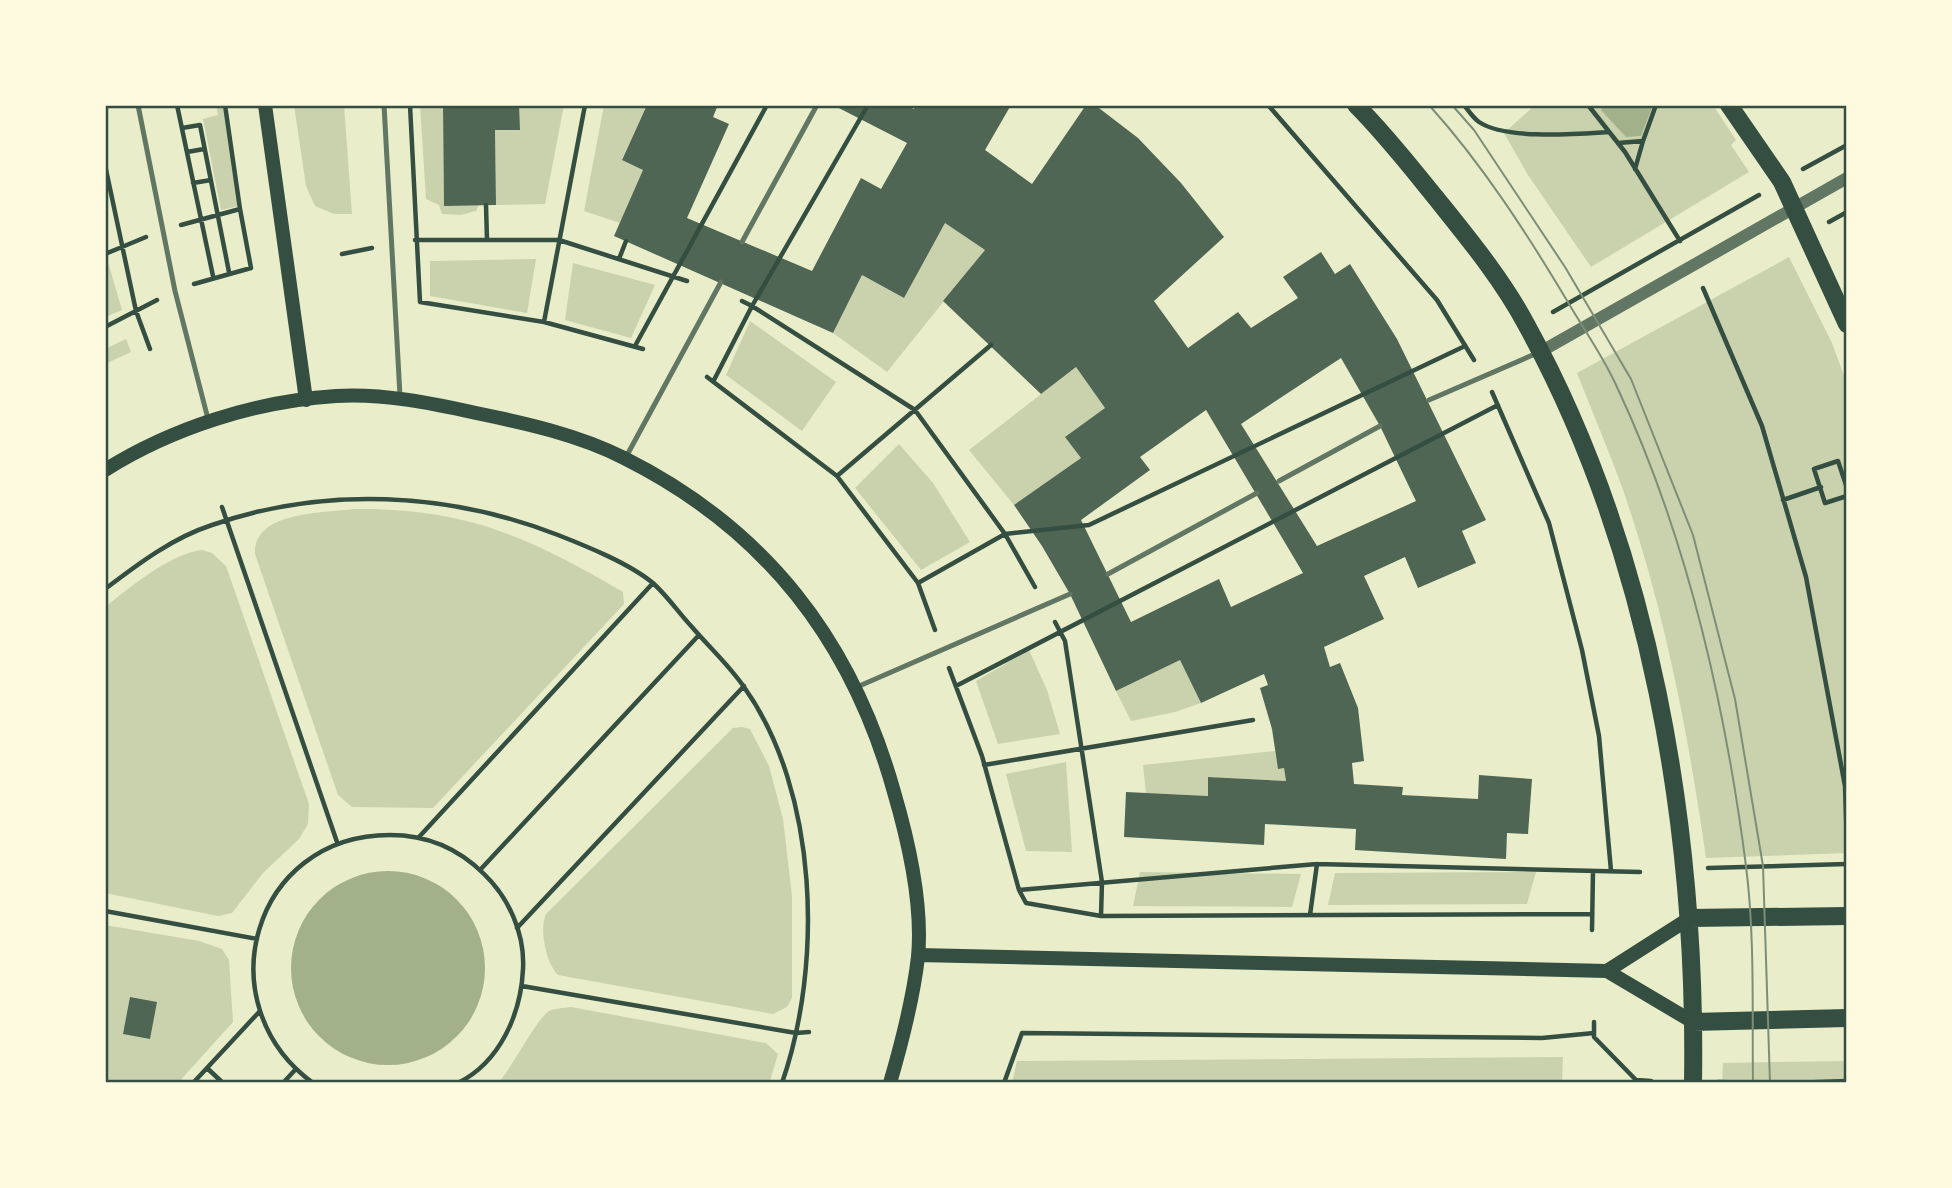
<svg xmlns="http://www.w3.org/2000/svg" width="1952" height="1188" font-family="'DejaVu Sans',sans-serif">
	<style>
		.green { fill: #cad2ad }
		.water { fill: #a3b18a }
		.building { fill: #4f6655; fill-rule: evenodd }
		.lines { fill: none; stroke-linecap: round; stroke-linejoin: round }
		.path { stroke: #344e41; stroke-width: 4.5 }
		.service { stroke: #617663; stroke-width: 5 }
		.tertiary { stroke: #617663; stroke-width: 12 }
		.secondary { stroke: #344e41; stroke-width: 14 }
		.primary { stroke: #344e41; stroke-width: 18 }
		.tram { stroke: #7c8e77; stroke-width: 2 }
		.neatline { fill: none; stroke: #344e41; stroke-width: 2.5 }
	</style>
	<rect width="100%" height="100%" fill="#e9edc9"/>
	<path class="green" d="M216,105H224L239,206L221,210L203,119L218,115Z
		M294,105H344L352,214H334L315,206L306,186Z
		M420,105H443L444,205H479L476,211L461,215L442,214L439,205L426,199Z
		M519,105H564L545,204L496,205L495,130H519Z
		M604,105H647L622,159L643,170L620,223L584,211Z
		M1535,105H1713L1736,140L1731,145L1749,172L1591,267L1528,175L1504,133Z
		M945,223L985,250L887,372L833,333L862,275L904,298Z
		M1789,257L1832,343L1847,384V853L1706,858C1688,732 1664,607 1622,487C1608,449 1592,411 1577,373Z
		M536,259L527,313L430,296V261Z
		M108,262L122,310L105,317V263Z
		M573,263L655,285L631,338L565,320Z
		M750,321L836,382L802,431L726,375Z
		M126,339L131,352L105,364V349Z
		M1076,367L1105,408L1066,437L1081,458L1014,505L969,450Z
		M899,444L933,483L970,542L921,570L855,488Z
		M355,509C466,508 529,537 623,592L624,604L433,808L352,807L338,795L255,554C253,511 324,513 355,509Z
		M202,550L212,553L226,566L309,804L308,824L299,839L263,873L232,913L218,916L105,893V607C129,588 171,553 202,550Z
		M1029,650L1047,690L1060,734L998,744L976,681Z
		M1180,660L1201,703L1175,712L1131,721L1116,691Z
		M742,727L750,729L769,766L783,819L792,896V998L787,1007L773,1014L558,975C546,963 539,929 546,914L733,728Z
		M1275,751L1278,768H1284L1286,781L1209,777L1208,796L1146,793L1143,765Z
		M1066,762L1072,852L1026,851L1006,774Z
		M1140,872L1301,874L1292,907L1133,906Z
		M1536,872L1527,904L1328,905L1335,873Z
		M105,925L199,941L222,949L229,960L233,1022L178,1083H105Z
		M571,1007L766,1043L778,1054L770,1081L498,1083C512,1068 537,1018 549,1011C556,1008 564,1008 571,1007Z
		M1563,1057L1562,1083H1012L1017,1061Z
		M1847,1061V1083H1722L1723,1063Z"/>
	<path class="water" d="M1603,105H1653L1641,136L1626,137L1601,110Z
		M291 968a97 97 0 1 1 194 0a97 97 0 1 1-194 0Z"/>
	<path class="building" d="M443,105H519L520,130H495L496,205L444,206Z
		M647,105H718L713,117L729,124L687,218L812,271L861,178L881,189L907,143L833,105H905L914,109L916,105H1011L985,150L1032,184L1086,105H1095L1138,138L1181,183L1224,237L1154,301L1188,348L1238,312L1251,328L1298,298L1283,277L1321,252L1335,274L1350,264L1397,339L1486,520L1462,531L1476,563L1418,588L1405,557L1364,576L1384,619L1324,647L1330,667L1340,663L1358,708L1364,761L1352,763L1354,784L1403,787L1402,795L1478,799L1479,775L1532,779L1528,834L1507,833L1506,859L1355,850L1356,829L1265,824L1264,845L1124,837L1126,792L1208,796V777L1286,781L1284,768L1278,769L1272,729L1260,688L1268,685L1264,674L1201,703L1180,660L1116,691L1070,594L1042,546L1014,505L1081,458L1065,437L1105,408L1076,367L1041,394L943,301L985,250L945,223L904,298L862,275L833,333L614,236L643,170L622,160ZM1341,358L1380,426L1416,501L1317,546L1241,424ZM1206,410L1303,573L1231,607L1219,579L1131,622L1081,520L1150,470L1140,457Z
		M130,997L157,1002L150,1039L123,1034Z"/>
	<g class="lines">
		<path class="path" d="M177,105L213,276
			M410,105L420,302L544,322L643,349
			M1268,105L1437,300L1474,360
			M1464,105C1468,110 1473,118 1479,122C1506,140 1576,134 1609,132
			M1588,105L1625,152L1680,241
			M182,128L200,125L229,272
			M1618,143L1643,141L1656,105
			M187,152L204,149
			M105,165L136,311L150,349
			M1635,169L1643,141
			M1803,169L1847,145
			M193,183L211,180
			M486,205L487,240
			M1829,222L1847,212
			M181,225L240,209L225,105
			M415,240H559L687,281
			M105,254L146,237
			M342,254L372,248
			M619,259L626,241
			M194,284L251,268L240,209
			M1703,288L1762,426L1806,577L1845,786L1847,845
			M742,301L752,306L868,105
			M1553,312L1759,195
			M544,322L585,105
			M105,327L157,300
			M635,346L767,105
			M707,377L837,476L918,583L1005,534L915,410L752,306L714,380
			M1492,392L1549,523L1582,650L1599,736L1611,871
			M837,476L991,345
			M1847,488L1838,461L1814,469L1825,503L1847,496
			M1783,500L1821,487
			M222,507L337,842
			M918,583L935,630
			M1035,587L1005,534L1089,525L1465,346
			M105,589C138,564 172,538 212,525C324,486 448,492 558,535C586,546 631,564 654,584C668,597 679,613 692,627C709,647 729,665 744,687C819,792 823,965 782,1083
			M1055,622L1065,641L1102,882L1101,916
			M949,668L982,756L1019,890L1026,903L1101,916L1592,914
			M956,686L1498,405
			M984,765L1253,720
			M419,837L653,583
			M1708,868L1847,864
			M480,870L699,635
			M1019,890L1317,864L1640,872
			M105,911L257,939
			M1310,915L1317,864
			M517,928L744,686
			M1592,930L1593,871
			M522,986L796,1033L809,1032
			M1594,1022V1037L1636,1080L1651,1081
			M207,1068L223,1083
			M1718,1082L1755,1083
			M193,1083L260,1011
			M283,1083L295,1070
			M313,1083C205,1004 252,835 390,835C427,835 458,848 484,874C509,898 525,934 523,969C521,1014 500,1062 458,1083
			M1004,1083L1022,1033L1542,1038L1594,1033
			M1793,1083L1847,1081"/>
		<path class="service" d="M138,105L175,291L208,419
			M384,105L400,396
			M742,242L817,105
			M1429,400L1535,354
			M626,457L721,282
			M1279,481L1380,426
			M1108,574L1257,493
			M857,687L1070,594"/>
		<path class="tertiary" d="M1540,352L1847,178"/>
		<path class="secondary" d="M265,105L306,400
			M105,470C172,428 256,401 336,396C382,393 431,403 476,413C525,423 579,435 624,458C766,529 852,641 894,792C909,843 923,904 918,957C913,1000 902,1042 890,1083
			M918,955L1607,971L1690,918
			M1607,971L1693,1022"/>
		<path class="primary" d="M1356,105C1385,134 1410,166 1436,198C1468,238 1502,279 1526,324C1650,549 1697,828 1693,1083
			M1729,105L1782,182L1847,324
			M1690,918L1847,916
			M1693,1022L1847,1018"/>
		<path class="tram" d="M1429,105C1483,165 1528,235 1569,304C1585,331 1604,358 1617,387C1687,536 1725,703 1746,866C1755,937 1752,1011 1753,1083
			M1452,105L1474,130L1565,267L1631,379L1693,535L1735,699L1763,866L1770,1083"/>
	</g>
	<rect width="1952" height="1188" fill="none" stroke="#fefae0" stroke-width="214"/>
	<rect x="107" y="107" width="1738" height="974" class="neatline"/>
</svg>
